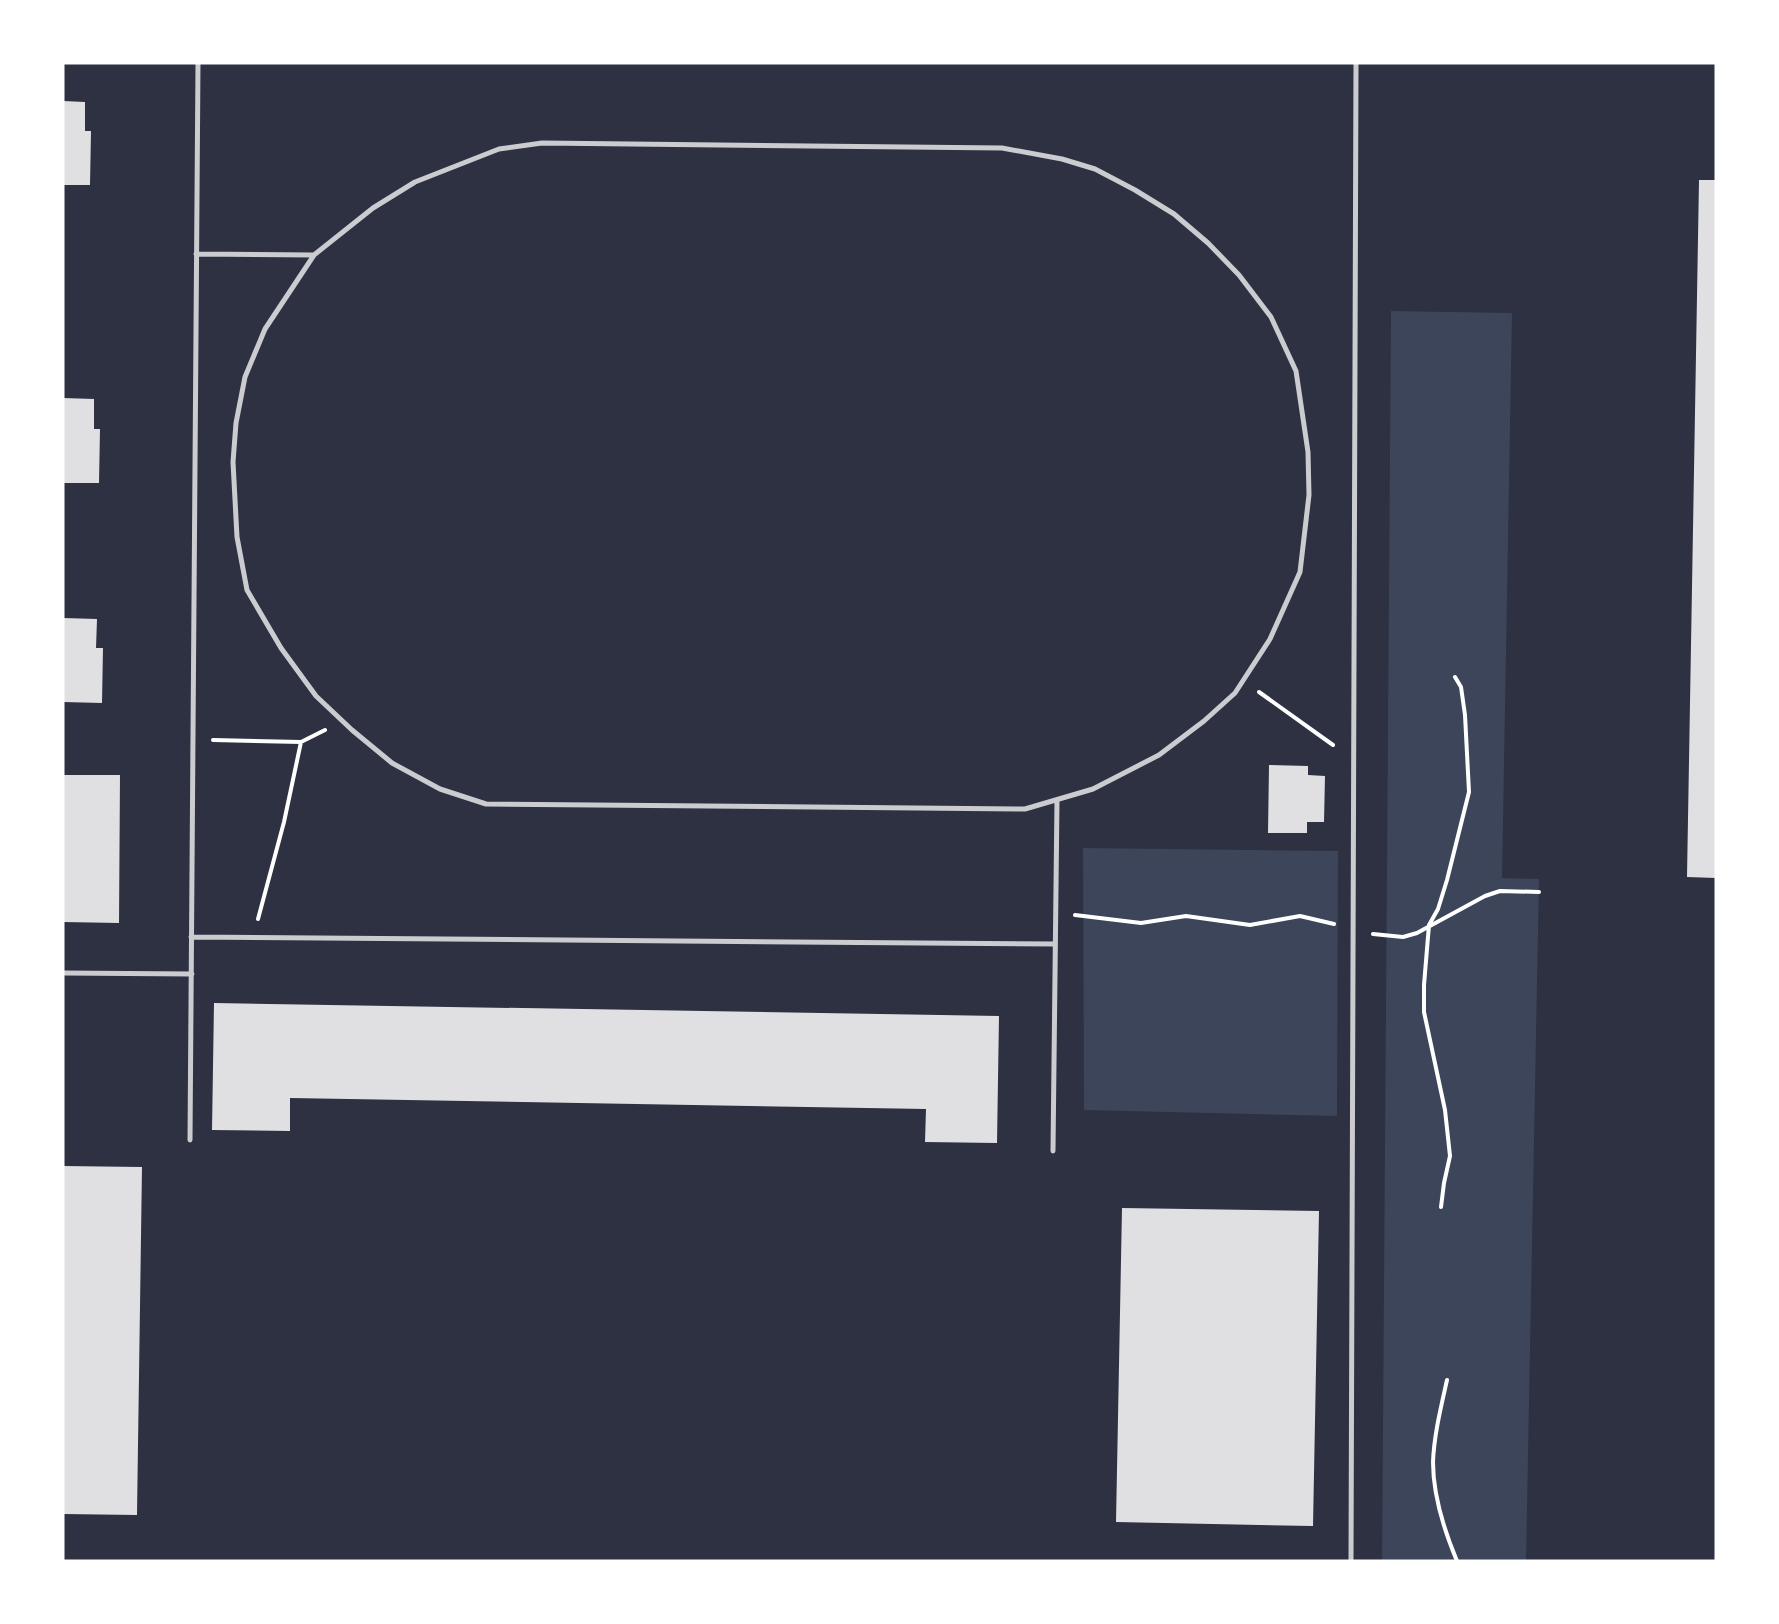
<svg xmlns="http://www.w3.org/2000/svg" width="1779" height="1624" font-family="Merriweather,serif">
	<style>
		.green { fill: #3c4559 }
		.building { fill: #e0e0e3 }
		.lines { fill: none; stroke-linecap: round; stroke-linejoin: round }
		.path { stroke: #fff; stroke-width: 4 }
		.pedestrian { stroke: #caccd0; stroke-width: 5 }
	</style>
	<rect width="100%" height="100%" fill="#2d3142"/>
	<path class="green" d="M1391,311L1512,313L1502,878L1539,879L1526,1561H1382Z
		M1083,848L1338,851L1337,1116L1084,1110Z"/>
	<path class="building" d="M63,101L85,102V131H91L90,185H63Z
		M1699,180H1716V878L1687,877Z
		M63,398L94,399V429H100L99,483H63Z
		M63,618L97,619L96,648H103L102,703L63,702Z
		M1269,765L1308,766V775L1325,776L1324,822H1307V833H1268Z
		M63,775H120L119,923L63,922Z
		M214,1003L999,1016L997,1143L925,1142L926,1109L290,1098V1131L212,1130Z
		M63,1166L142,1167L137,1515L63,1514Z
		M1122,1208L1319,1211L1313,1526L1116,1522Z"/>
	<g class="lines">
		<path class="path" d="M1259,692L1333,745
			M213,740L301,742L325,730
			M1075,915L1141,923L1186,916L1250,925L1300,916L1334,924
			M258,919L284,822L301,742
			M1373,934L1403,937L1417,933L1485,896L1500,891L1539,892
			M1441,1207L1444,1183L1450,1156L1445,1110L1424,1012V985L1429,925L1438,909L1447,880L1469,792L1465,715L1461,687L1455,677
			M1447,1380C1441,1407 1434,1435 1433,1462C1433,1496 1444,1530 1457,1561"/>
		<path class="pedestrian" d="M542,143L1002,148L1062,159L1095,169L1135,190L1174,214L1208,243L1239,275L1271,317L1296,371L1308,452L1309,495L1300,572L1270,639L1235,693L1204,721L1159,755L1093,789L1025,809L486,804L440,789L392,763L352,730L316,696L281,648L247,590L237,537L233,462L236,423L245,377L265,329L314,255L373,208L415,182L499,149Z
			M196,254L314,255
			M191,937L1055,944
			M63,973L192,974
			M190,1140L198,63
			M1053,1151L1057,800
			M1351,1561L1356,63"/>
	</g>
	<rect width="1779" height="1624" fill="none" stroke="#ffffff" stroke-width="129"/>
</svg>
